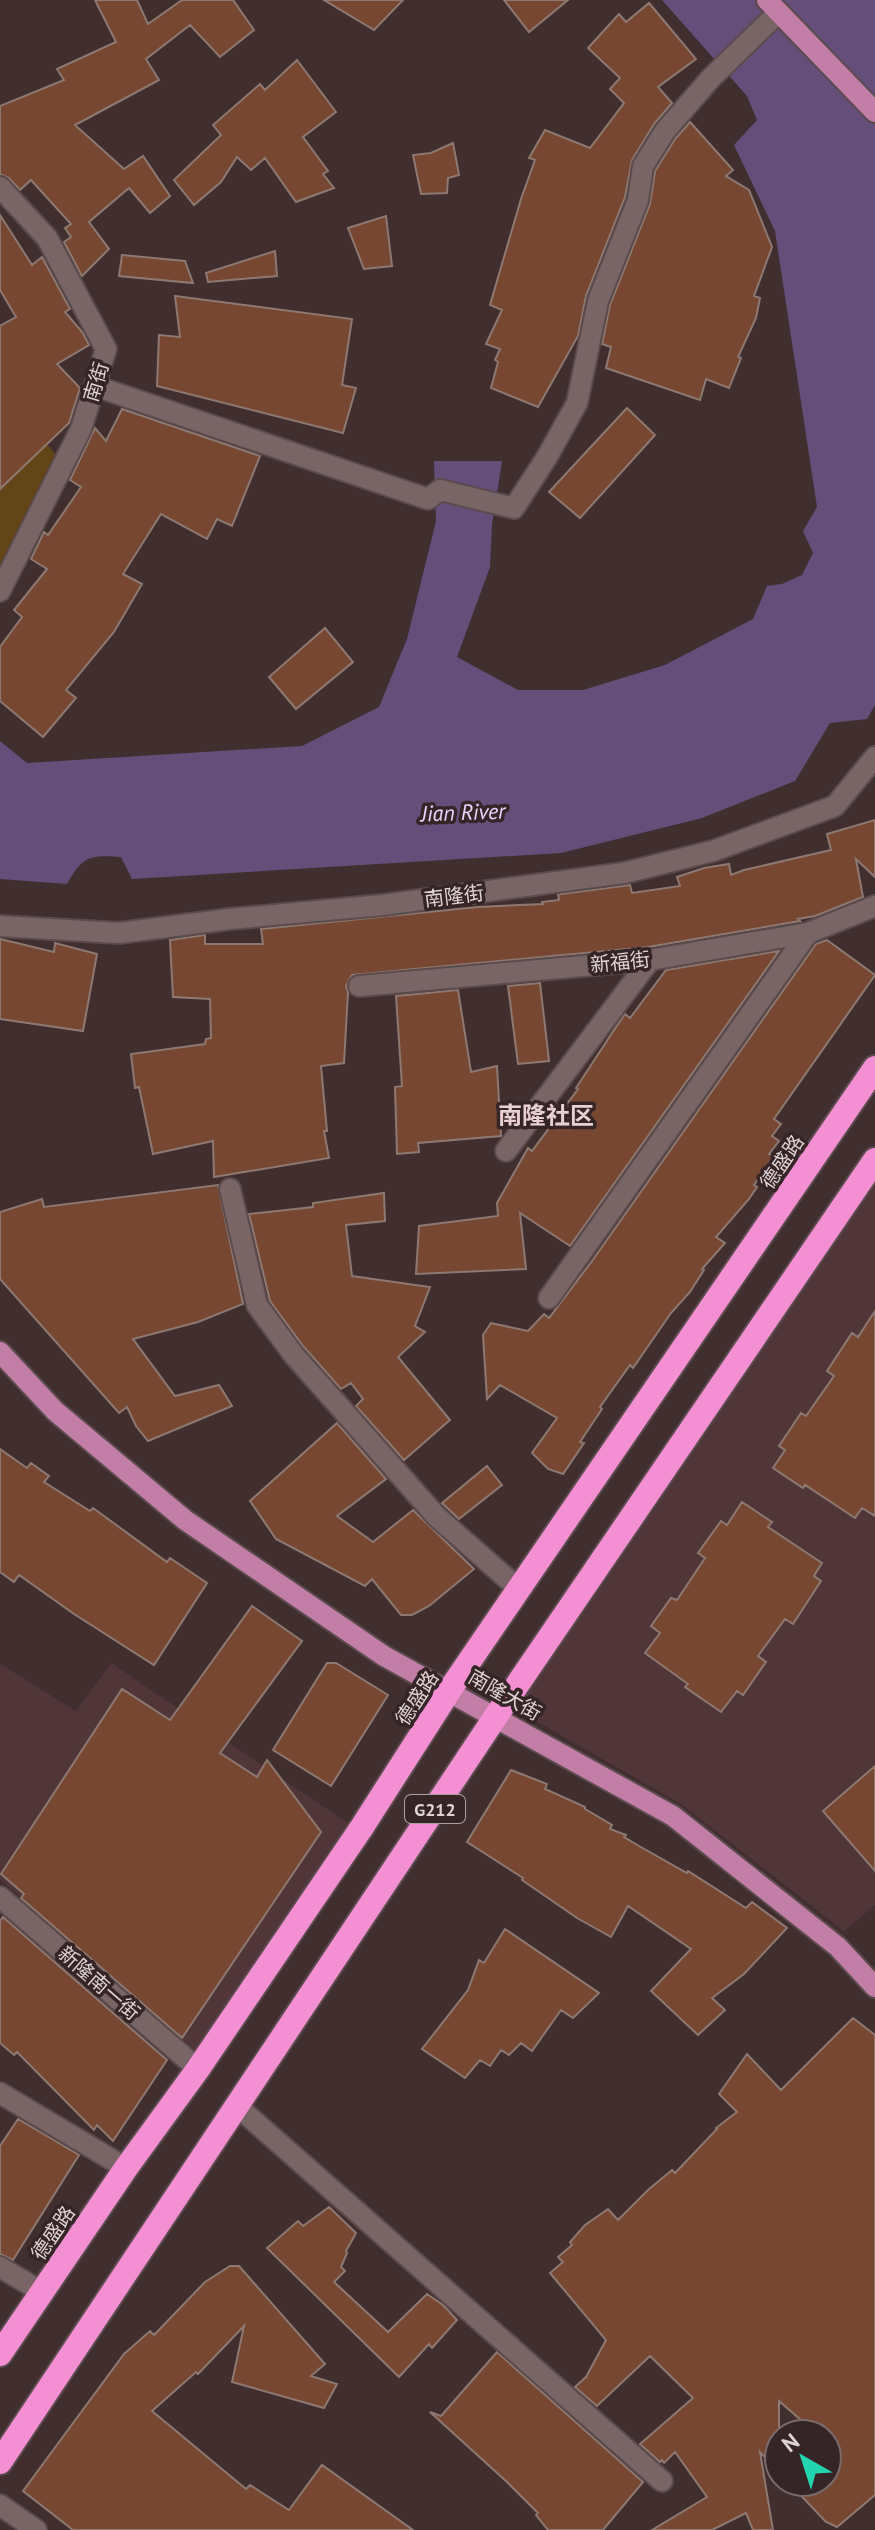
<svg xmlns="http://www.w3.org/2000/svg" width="875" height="2530" font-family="'PT Sans','Noto Sans SC',sans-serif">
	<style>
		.built { fill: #503639 }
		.green { fill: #624618 }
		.water { fill: #654e7a }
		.building { fill: #774731; stroke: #8d7971; stroke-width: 2 }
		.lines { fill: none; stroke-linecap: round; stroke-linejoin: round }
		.minor-casing { stroke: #5b4b4d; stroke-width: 24 }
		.major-casing { stroke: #5b4b4d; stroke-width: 24 }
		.highway-casing { stroke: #5b4b4d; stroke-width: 28 }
		.minor { stroke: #7a6566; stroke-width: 20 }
		.major { stroke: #c37ea8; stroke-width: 20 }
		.highway { stroke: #f48fd4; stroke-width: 24 }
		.labels { text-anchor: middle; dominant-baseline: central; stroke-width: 7; stroke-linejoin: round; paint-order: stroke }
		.shield { fill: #362527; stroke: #ac9fa0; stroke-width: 2 }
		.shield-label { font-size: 18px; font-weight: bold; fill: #dfd3d4 }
		.street-label { font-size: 20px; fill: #dfd3d4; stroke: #362527 }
		.water-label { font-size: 22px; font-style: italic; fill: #e9d3ff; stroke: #362527 }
		.quarter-label { font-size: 24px; font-weight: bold; fill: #e8cfd1; stroke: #362527 }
	</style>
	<rect width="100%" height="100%" fill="#412f30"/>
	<path class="built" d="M875,1183V1905L844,1931L681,1804L515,1709L600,1589Z
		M111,1663L349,1824L195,2050L0,1879V1664L76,1711Z"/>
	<path class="green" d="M0,395L64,463L0,591Z"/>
	<path class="water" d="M662,0H875V705L867,719L830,723L795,781L702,818L561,853L132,879L121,857C89,855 83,856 67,884L0,879V741L27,763L302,746L379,707L407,639L436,521L434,461H502L492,525L490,567L457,657L518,690H583L665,665L753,619L767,586L782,584L802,575L813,553L803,531L817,507L775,231L734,145L757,120L747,96Z"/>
	<path class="building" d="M95,0H137L148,24L182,0H233L254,30L220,57L190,25L146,59L159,80L75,125L124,169L143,156L170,196L150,213L129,188L89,222L109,249L82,276L64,242L71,237L65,228L71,224L31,180L20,190L9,178L0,174V106L64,80L57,69L116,42Z
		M324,0H403L374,30Z
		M504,0H568L529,32Z
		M649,3L696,59L658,87L672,103L654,124L632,160L625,197L586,296L578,336L538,407L491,388L498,362L495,360L500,349L486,344L502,310L490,305L521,199L535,160L529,158L545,130L590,148L624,103L610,89L620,78L588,48L619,14L626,22Z
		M297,60L336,112L303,137L328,171L323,174L334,188L296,202L265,158L251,170L237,157L221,182L194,205L174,180L221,135L213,125L260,84L265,90Z
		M690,122L733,170L726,176L749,190L772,247L754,296L760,298L756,318L738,357L741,358L729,388L706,379L700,400L606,368L611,347L602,344L610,305L650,204L655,171L675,139Z
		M453,143L459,175L448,178L447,193L421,194L413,155L431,153Z
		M0,215L32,265L42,257L70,309L65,312L83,333L89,345L57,364L80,388L69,423L0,489V326L16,317L0,290Z
		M386,216L392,266L364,269L348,228Z
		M275,251L277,276L208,282L206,273Z
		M122,255L185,261L193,283L119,276Z
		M175,296L352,319L342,385L356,388L343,433L157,386L159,335L180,337Z
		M627,408L655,435L580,518L549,492Z
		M122,409L260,456L232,526L217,519L207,539L161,514L123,574L142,584L114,632L66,690L76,698L43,737L0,701V647L22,617L14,610L47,569L31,559L44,532L48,535L81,487L70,480L95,428L106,441Z
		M325,628L353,662L296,709L269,677Z
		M875,820V877L856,859L863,897L815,916L798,919L800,921L648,947L352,975L346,986L348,992L344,1063L321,1066L327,1131H324L329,1158L214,1177L213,1141L153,1154L139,1087L135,1088L131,1054L205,1044L206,1039L211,1038L210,999L173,997L170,940L205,935V944H263L261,929L478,907L543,904L542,902L559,900L558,895L561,894L630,885L632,893L680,886L677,877L704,868L729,864L731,875L744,870L831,850L827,834Z
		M0,939L54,952L55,943L97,954L83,1031L0,1019Z
		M827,940L875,975L774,1119L781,1124L772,1136L779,1141L769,1154L774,1156L754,1185L757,1187L749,1199L716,1237L725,1243L702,1269L704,1270L690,1292L671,1313L633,1368L630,1365L600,1407L602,1409L580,1442L584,1443L563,1474L548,1469L532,1453L557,1418L500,1385L487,1399L483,1335L491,1323L528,1331L544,1314L549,1318L592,1261L816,944Z
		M779,951L570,1246L520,1213L526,1269L416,1274L419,1226L498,1216L497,1203L528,1148L532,1151L578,1089L576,1088L616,1027L625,1014L630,1018L666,970Z
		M540,983L549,1061L518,1064L508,986Z
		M458,990L471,1072L497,1066L501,1136L418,1143L419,1152L397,1154L395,1087L402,1086L396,996Z
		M218,1185L243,1304L198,1322L133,1339L175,1396L219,1385L232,1406L148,1441L136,1426L127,1407L119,1413L0,1279V1212L42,1199L44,1207Z
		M384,1193L385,1221L346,1225L352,1276L430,1287L415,1326L425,1332L398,1357L450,1420L404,1460L356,1406L363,1399L351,1383L341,1389L303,1346L270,1301L249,1214L313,1207V1203Z
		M875,1311V1516L862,1508L855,1518L805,1485L803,1488L773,1468L785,1450L779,1446L801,1413L806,1416L834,1376L827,1371L852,1333L858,1337Z
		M337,1423L386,1479L337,1516L373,1542L413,1510L474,1569L429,1606L412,1615H401L372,1579L365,1586L276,1539L250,1501Z
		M0,1449L27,1468L31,1463L49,1476L44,1482L90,1511L93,1508L167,1562L170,1558L207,1583L154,1665L74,1614L19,1575L14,1582L0,1572Z
		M487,1466L502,1485L459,1519L442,1503Z
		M742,1502L772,1522L768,1527L822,1563L814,1576L821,1581L793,1624L785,1619L758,1656L766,1662L743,1695L737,1691L721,1712L685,1687L688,1684L645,1653L660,1633L651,1626L671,1598L677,1600L705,1558L698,1553L721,1521L727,1525Z
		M252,1606L302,1641L220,1753L257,1777L267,1760L321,1832L182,2038L21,1898L24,1894L1,1874L122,1689L170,1720Z
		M327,1663H336L388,1695L331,1786L273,1750Z
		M875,1766V1871L823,1811Z
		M511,1770L547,1784L545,1789L585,1807V1809L612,1825L610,1829L626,1835L624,1837L639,1846L687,1873L688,1871L746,1908L752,1902L787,1928L744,1974L712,1998L725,2010L698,2035L651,1991L691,1949L628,1906L611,1937L577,1918L522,1880L523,1878L467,1842Z
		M3,1917L167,2060L113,2141L97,2125L94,2130L17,2052L14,2055L0,2043V1921Z
		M505,1929L599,1993L573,2018L561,2010L532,2051L521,2043L509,2055L501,2050L490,2066L480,2060L465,2078L422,2049L468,1990L479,1960L484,1963Z
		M853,2018L875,2035V2495L837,2527L826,2522L788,2482H827V2434H817L779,2401V2472L760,2452L773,2530H753L746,2513L712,2530H652L707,2497L675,2452L664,2463L662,2460L660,2462L640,2444L693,2398L650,2356L597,2406L575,2387L586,2377L606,2340L550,2273L563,2262L558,2257L572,2245L570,2242L585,2225L608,2209L618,2220L648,2190L672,2170L675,2173L717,2129L716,2128L737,2112L719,2094L747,2054L781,2090Z
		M18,2119L79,2155L13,2260L0,2254V2146Z
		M329,2207L356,2233L346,2251L347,2253L341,2267L345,2271L334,2282L388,2332L427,2294L443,2305L457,2320L432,2348L429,2344L399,2377L267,2248L298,2221L303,2226Z
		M230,2266H239L325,2364L311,2376L337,2384L324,2408L232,2382L244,2326L198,2374L196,2372L152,2411L246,2489L250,2485L289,2510L322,2465L413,2530H73L23,2491L124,2354L150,2331L154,2335L205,2282Z
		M497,2352L643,2482L603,2530H548L536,2515L538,2513L507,2482L430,2412L441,2416Z"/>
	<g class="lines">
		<defs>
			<path id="minor" d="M0,187L47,238L106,349L81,429L0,591
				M95,386L428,499L440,490L514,508L547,457L577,403L598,301L638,200L643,166L665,131L711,78L779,12
				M0,926L119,933L230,919L383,905L624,873L713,851L835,806L875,757
				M359,986L650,960L808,933L875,906
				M506,1151L650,960
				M230,1189L257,1305L293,1354L437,1517L520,1590
				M549,1298L808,933
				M0,1897L198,2069
				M0,2093L126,2168
				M237,2106L662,2481
				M0,2267L42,2292
				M0,2505L36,2530"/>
			<path id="major" d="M767,0L875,112
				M0,1352L55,1411L185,1520L384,1656L673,1816L838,1947L875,1987"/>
			<path id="highway" d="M0,2354L126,2168L198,2069L362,1827L449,1691L875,1068
				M0,2462L496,1716L875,1160"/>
		</defs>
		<use href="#minor" class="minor-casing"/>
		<use href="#major" class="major-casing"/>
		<use href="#highway" class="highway-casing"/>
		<use href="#minor" class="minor"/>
		<use href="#major" class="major"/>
		<use href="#highway" class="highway"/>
	</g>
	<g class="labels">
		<rect class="shield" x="405" y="1795" width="60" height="28" rx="6"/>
		<g class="shield-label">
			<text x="435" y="1809">G212</text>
		</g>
		<g class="street-label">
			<text transform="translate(96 382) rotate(-73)">南街</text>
			<text transform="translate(454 896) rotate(-7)">南隆街</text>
			<text transform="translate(620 962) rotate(-6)">新福街</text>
			<text transform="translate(782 1162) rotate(-56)">德盛路</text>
			<text transform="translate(505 1695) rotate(30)">南隆大街</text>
			<text transform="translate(417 1698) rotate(-57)">德盛路</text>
			<text transform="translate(99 1983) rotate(41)">新隆南一街</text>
			<text transform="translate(53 2233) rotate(-56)">德盛路</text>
		</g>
		<g class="water-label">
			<text transform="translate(463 812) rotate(-2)">Jian River</text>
		</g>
		<g class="quarter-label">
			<text x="546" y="1115">南隆社区</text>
		</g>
	</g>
	<g transform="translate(803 2458) rotate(321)"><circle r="38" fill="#362527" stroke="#7a6b6c" stroke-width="2"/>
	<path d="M0-6L14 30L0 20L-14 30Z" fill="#23d5af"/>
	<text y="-12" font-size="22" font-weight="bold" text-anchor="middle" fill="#dfd3d4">N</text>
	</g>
</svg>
